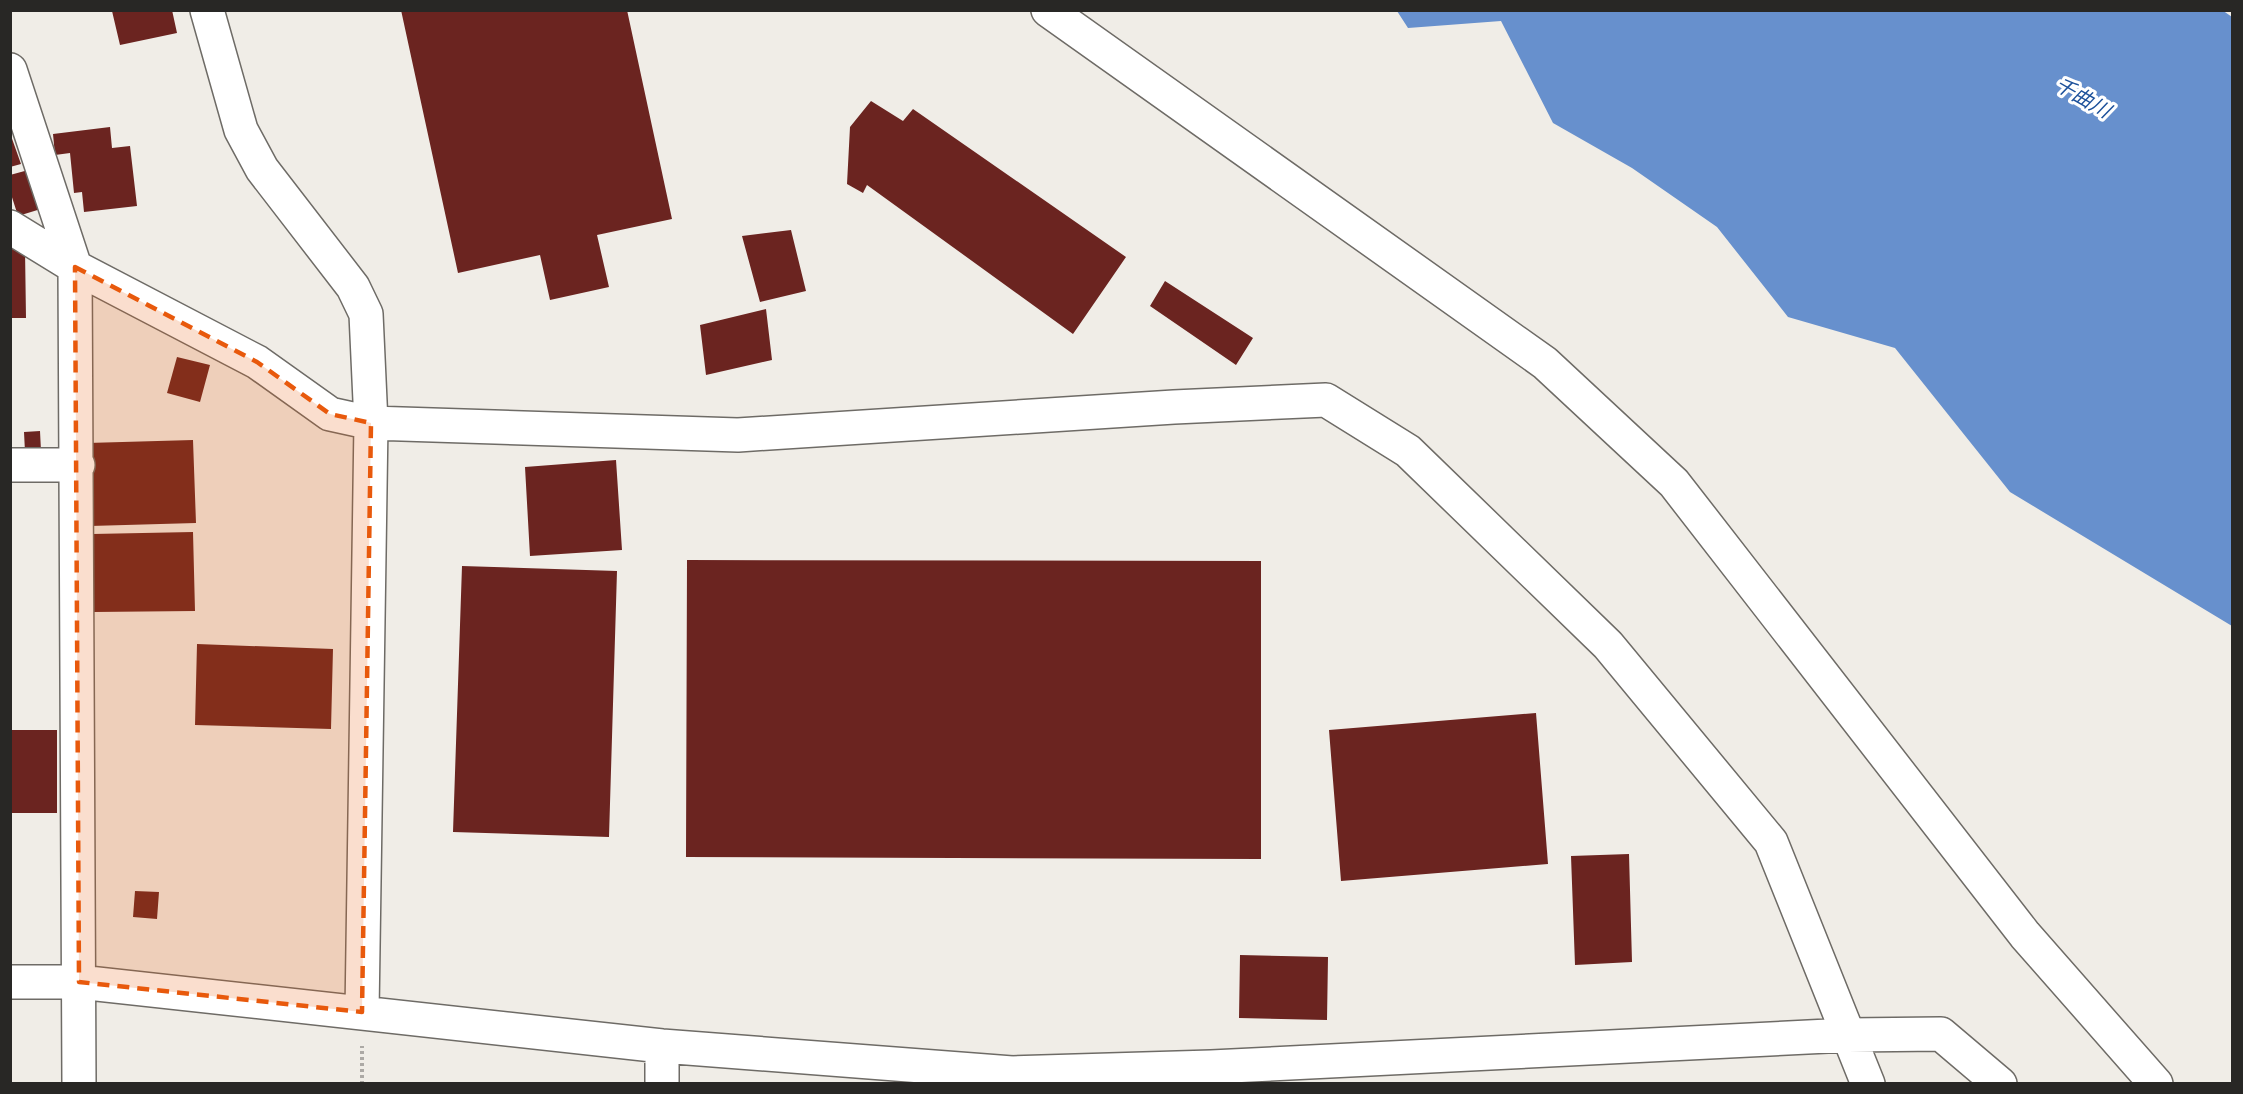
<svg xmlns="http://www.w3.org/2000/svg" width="2243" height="1094" font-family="Manrope,'Noto Sans JP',sans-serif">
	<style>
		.water { fill: #6790cd }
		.building { fill: #6b2420 }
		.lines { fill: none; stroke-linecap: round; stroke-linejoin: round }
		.minor-casing { stroke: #6e6b66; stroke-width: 36 }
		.path { stroke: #aca9a5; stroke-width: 4; stroke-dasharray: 3 3; stroke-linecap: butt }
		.minor { stroke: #fff; stroke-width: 33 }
		.marked { fill: #e8590c; fill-opacity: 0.2; stroke: #e8590c; stroke-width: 4.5; stroke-dasharray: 12 8; stroke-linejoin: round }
		.labels { text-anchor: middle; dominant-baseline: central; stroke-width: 6; stroke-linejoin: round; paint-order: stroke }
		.water-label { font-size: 20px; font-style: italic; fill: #1d519b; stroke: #fff }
	</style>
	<rect width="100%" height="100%" fill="#f0ede7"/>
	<path class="water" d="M2222,10L2232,17V626L2010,492L1895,348L1788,317L1717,227L1632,168L1553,123L1501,21L1408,28L1397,11Z"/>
	<path class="building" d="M116,10H172L177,33L120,45L112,11Z
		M401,10H627L672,219L597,235L609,287L550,300L540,255L458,273Z
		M871,101L903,121L913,109L1126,257L1073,334L867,185L863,193L847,184L850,127Z
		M110,127L112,148L130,146L137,206L84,212L82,192L74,193L70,153L55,155L53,134Z
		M10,133L21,164L10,167Z
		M32,169L44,208L18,216L10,191V175Z
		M791,230L806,291L760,302L742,236Z
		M10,249H25L26,318H10Z
		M1165,281L1253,338L1236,365L1150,306Z
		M766,309L772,360L706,375L700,325Z
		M177,357L210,365L200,402L167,393Z
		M40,431L41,451L25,452L24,432Z
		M193,440L196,523L90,526L87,443Z
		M616,460L622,550L530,556L525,467Z
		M193,532L195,611L94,612L92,534Z
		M687,560L1261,561V859L686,857Z
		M462,566L617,571L609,837L453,832Z
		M197,644L333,649L331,729L195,725Z
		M1536,713L1548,864L1341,881L1329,730Z
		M10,730H57V813H10Z
		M1629,854L1632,962L1575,965L1571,856Z
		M135,891L159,892L157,919L133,917Z
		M1240,955L1328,957L1327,1020L1239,1018Z"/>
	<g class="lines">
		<defs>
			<path id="minor" d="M207,10L241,130L262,169L353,287L366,314L371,423L362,1012
				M1048,10L1545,363L1674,483L2025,935L2156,1084
				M10,70L75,267L79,1084
				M10,227L75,267L257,362L330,414L371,423L738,435L1174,407L1326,400L1408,451L1608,645L1771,842L1868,1084
				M10,465H78
				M10,982H79L662,1046L1012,1073L1211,1067L1848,1035L1941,1034L2000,1084
				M662,1084V1046"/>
		</defs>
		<use href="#minor" class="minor-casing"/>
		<path class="path" d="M362,1084V1046"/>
		<use href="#minor" class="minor"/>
	</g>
	<path class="marked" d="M75,267L257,362L330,414L371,423L362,1012L79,982Z"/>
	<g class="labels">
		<g class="water-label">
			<text transform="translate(2083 97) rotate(30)">千曲川</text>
		</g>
	</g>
	<rect width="2243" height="1094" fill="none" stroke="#282725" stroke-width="24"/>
</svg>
